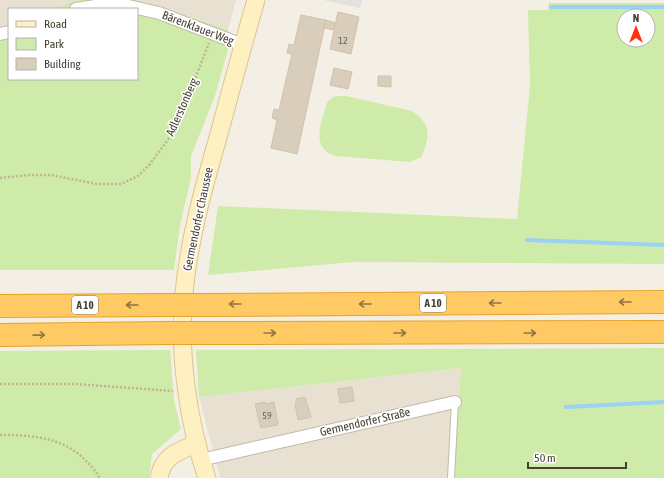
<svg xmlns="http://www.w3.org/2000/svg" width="664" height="478" font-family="'Asap Condensed',sans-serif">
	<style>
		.residential { fill: #e8e1d1 }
		.green { fill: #ceeba9; fill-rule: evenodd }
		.parking { fill: #e3e1dd }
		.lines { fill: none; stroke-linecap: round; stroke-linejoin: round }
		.stream { stroke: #9bd1f5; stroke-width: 4 }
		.building { fill: #d9cdbb; stroke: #d1c2ab }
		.lane-casing { stroke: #c2b9a9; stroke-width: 8 }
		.street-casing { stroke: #c2b9a9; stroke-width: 14 }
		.secondary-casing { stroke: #dac692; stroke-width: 19 }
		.highway-casing { stroke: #e9a129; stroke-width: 24 }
		.path { stroke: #c2b296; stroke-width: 2.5; stroke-dasharray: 2 2; stroke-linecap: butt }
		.lane { stroke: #fff; stroke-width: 6 }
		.street { stroke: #fff; stroke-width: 12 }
		.secondary { stroke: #fff0c2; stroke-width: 17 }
		.highway { stroke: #ffca63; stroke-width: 22 }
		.highway-bridge-casing { stroke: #e9a129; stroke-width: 24; stroke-linecap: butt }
		.highway-bridge { stroke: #ffca63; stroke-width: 22 }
		.oneway { stroke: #907746 }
		.labels { text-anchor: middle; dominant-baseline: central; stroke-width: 3; stroke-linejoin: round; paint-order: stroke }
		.number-label { font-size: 10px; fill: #6b6255 }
		.shield { fill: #fff; stroke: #7e7970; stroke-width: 1 }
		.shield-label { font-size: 11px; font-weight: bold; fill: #463f33 }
		.street-label { font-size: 12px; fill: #463f33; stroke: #fff }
	</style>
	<rect width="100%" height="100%" fill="#f3efe4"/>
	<path class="residential" d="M0,0H79L50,9H9V27L0,30Z
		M133,0H236L228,30L164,8Z
		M461,368L453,478H220L199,397Z"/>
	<path class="green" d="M79,0H133L164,8L228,30L229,46L215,96L191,156V178L180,225L174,270H0V30L9,27V79H137V9H50Z
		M549,3H664V264L353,262L208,275L218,206L517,219L530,86L528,10H548ZM624,16H648V40H624Z
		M336,96H346L412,111C432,124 430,137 421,157L410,162L336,156C333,155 329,154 327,152C312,140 323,118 327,103L330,99Z
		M664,348V478H453L461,368L199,397L196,350Z
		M170,350L174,401L181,429L152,454L149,478H0V351Z"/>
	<path class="parking" d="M323,0H362L360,8Z"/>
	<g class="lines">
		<path class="stream" d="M551,7H664
			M527,240L664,245
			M566,407L664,402"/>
	</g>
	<path class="building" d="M338,12L359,17L351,54L330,49Z
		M301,15L326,20L297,154L271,148L277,120L272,118L274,109L279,110L292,54L287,53L289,44L294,45Z
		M326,20L335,23L334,30L324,28Z
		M334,68L352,72L348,89L330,85Z
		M378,76H391V87L378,86Z
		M352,387L354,401L340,403L338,389Z
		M305,397L311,417L298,420L295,404L296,403V399Z
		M265,402V404L274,402L278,425L261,428L255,404Z"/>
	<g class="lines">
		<defs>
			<path id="lane" d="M451,478L455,402"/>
			<path id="street" d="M106,0L115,3L159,13L243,45
				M76,9L115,3
				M0,34L9,32
				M201,460L455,402"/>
			<path id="secondary" d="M159,478C163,455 178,452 197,443
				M207,478C188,423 178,351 184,293C189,239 204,186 219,134C231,89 243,45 256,0"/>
			<path id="highway" d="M202,305L664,302
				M0,306L171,305
				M203,333L664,332
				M0,335L169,333"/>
		</defs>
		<use href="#lane" class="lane-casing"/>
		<use href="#street" class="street-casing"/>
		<use href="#secondary" class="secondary-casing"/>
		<use href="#highway" class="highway-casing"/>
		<path class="path" d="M0,178L29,175H51L97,184H121L138,176L150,164L175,130L209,43
			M0,384H75L173,391
			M0,435C43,435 74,439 100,478"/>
		<use href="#lane" class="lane"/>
		<use href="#street" class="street"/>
		<use href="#secondary" class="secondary"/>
		<use href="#highway" class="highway"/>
		<defs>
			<path id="highway-bridge" d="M171,305H202
				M169,333H203"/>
		</defs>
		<use href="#highway-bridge" class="highway-bridge-casing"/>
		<use href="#highway-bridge" class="highway-bridge"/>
	</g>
	<defs><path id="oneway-shaft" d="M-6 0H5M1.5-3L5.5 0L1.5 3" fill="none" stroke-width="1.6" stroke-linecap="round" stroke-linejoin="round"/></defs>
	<g class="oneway">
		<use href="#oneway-shaft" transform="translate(625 302) rotate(180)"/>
		<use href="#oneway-shaft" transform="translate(495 303) rotate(180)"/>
		<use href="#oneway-shaft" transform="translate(235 304) rotate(180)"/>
		<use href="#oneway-shaft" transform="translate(365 304) rotate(180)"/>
		<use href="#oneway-shaft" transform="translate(132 305) rotate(180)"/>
		<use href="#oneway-shaft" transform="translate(270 333)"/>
		<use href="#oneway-shaft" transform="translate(400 333)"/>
		<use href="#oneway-shaft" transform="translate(530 333)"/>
		<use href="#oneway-shaft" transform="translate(39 335) rotate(-1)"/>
	</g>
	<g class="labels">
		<g class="number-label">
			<text x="343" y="40">12</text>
			<text x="267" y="415">59</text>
		</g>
		<g class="shield">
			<rect x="420" y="294" width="26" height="18" rx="3"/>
			<rect x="72" y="296" width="26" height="18" rx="3"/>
		</g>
		<g class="shield-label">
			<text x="433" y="303">A 10</text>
			<text x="85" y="305">A 10</text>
		</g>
		<g class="street-label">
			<text transform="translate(198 28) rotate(21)">Bärenklauer Weg</text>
			<text transform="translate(182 107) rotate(-66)">Adlerstonberg</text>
			<text transform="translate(198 219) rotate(-78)">Germendorfer Chaussee</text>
			<text transform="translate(365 422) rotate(-13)">Germendorfer Straße</text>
		</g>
	</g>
	<rect x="8" y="8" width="130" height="72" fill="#ffffff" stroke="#b5b2ad"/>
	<rect x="16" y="21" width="20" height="6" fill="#fff0c2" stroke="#b5b2ad"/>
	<text x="44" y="28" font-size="12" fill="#463f33">Road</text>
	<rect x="16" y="38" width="20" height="12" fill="#ceeba9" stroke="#b5b2ad"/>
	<text x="44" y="48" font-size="12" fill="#463f33">Park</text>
	<rect x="16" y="58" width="20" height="12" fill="#d9cdbb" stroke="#b5b2ad"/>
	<text x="44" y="68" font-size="12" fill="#463f33">Building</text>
	<g transform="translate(636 28)"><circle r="19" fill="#ffffff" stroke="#b5b2ad"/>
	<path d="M0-3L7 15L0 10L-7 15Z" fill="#ff320f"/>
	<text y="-6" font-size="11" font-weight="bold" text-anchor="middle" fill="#463f33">N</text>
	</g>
	<path d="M528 462v6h98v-6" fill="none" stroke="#463f33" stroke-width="2"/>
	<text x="534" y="462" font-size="12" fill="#463f33" stroke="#ffffff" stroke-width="3" paint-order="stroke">50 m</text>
</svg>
